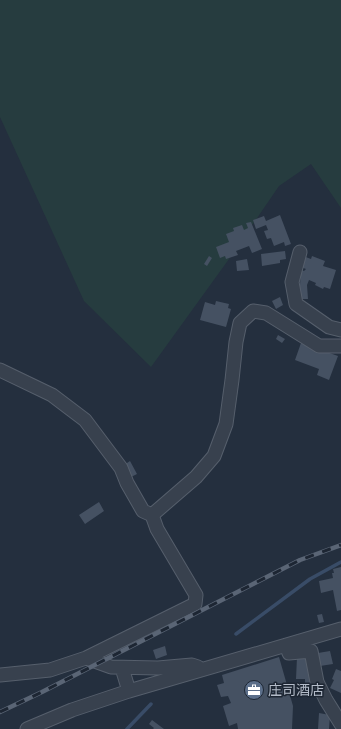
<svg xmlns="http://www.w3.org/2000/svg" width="341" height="729" font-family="'Sofia Sans Condensed','Noto Sans JP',sans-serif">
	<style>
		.green { fill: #263c3f }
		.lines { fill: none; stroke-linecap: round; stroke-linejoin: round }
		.stream { stroke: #394c67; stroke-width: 3.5 }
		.building { fill: #455162 }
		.minor-casing { stroke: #565f6c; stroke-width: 15 }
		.minor { stroke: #38414e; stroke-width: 13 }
		.rail-casing { stroke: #5a6575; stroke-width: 4.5 }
		.rail { stroke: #1d2633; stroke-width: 3; stroke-dasharray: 9; stroke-linecap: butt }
		.labels { text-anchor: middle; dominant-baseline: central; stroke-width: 3; stroke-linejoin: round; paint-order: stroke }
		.poi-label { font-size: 14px; fill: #b4bcc9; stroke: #1d2633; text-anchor: start }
	</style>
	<rect width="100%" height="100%" fill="#242f3e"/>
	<path class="green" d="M0,0H341V208L311,164L279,186L229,259L151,367L84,301L0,117Z"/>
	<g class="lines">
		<path class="stream" d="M236,634L310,579L341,562
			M127,729L151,704"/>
	</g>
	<path class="building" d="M280,215L291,244L285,246L284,242L274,246L271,238L267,239L264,231L268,230L266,225L256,229L253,220L264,216L266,221Z
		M251,222L262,249L252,253L249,246L236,251L238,255L226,259L225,256L220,258L216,247L229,242L226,234L234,231L233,228L242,225L244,230L248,228L246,223Z
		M285,251L286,259L280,260V263L262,266L261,254Z
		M209,256L212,258L207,266L204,264Z
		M303,256L311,259L312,256L325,261L323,266L336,270L330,289L324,287L323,289L315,285L316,283L309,280L307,285L308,299H299L301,270L304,271L306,269L298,266Z
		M247,259L249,270L237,271L236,261Z
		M280,297L283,305L276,309L272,301Z
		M216,301L229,304L228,308L231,309L226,327L200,320L205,302L215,305Z
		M278,335L285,339L282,343L276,339Z
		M301,343L338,356L329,380L317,375L319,369L295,360Z
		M130,461L137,474L131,477L124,465Z
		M99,502L104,511L85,524L79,515Z
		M341,567V610L337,611L333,590L321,593L319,581L333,578L332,573H334L333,569Z
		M322,614L324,622L319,623L317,615Z
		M165,646L167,655L156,659L153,650Z
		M330,651L333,664L320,666L318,653Z
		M279,657L293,706L292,729H238L237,723L229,726L223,706L231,703L228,696L221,697L217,685L224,683L222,675Z
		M297,657H309V679L313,678L312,684H305V679H296Z
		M336,669L341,671V693L330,688L334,680L332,679Z
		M319,713L330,715L329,729H318Z
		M152,720L164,729H153L154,728L149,724Z"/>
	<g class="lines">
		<defs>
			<path id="minor" d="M300,252L292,282L296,304L329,327L341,330
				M0,370L52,395L85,420L121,468L127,483L143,511L152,515L157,529L196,595L195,604L86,658L50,670L0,675
				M152,515L196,477L214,456L226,424L232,380L236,342L240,323L253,311L266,313L319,346H341
				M286,645L289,653L311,651L317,682L326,700L341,724
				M86,658L111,667L158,668L192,665L198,667
				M122,668L129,691
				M27,729L72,710L129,691L341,629"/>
		</defs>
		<use href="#minor" class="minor-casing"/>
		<use href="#minor" class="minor"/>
		<defs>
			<path id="rail" d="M0,712L42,692L300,560L341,545"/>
		</defs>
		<use href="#rail" class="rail-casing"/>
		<use href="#rail" class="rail"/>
	</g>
	<defs>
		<symbol id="office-disc" viewBox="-11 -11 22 22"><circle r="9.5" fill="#5c6f8a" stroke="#1d2633"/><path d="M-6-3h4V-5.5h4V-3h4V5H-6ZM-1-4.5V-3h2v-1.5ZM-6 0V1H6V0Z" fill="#fff"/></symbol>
	</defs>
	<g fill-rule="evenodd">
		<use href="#office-disc" x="243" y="679" width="22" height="22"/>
	</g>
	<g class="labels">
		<g class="poi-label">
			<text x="268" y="690">庄司酒店</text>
		</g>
	</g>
</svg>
